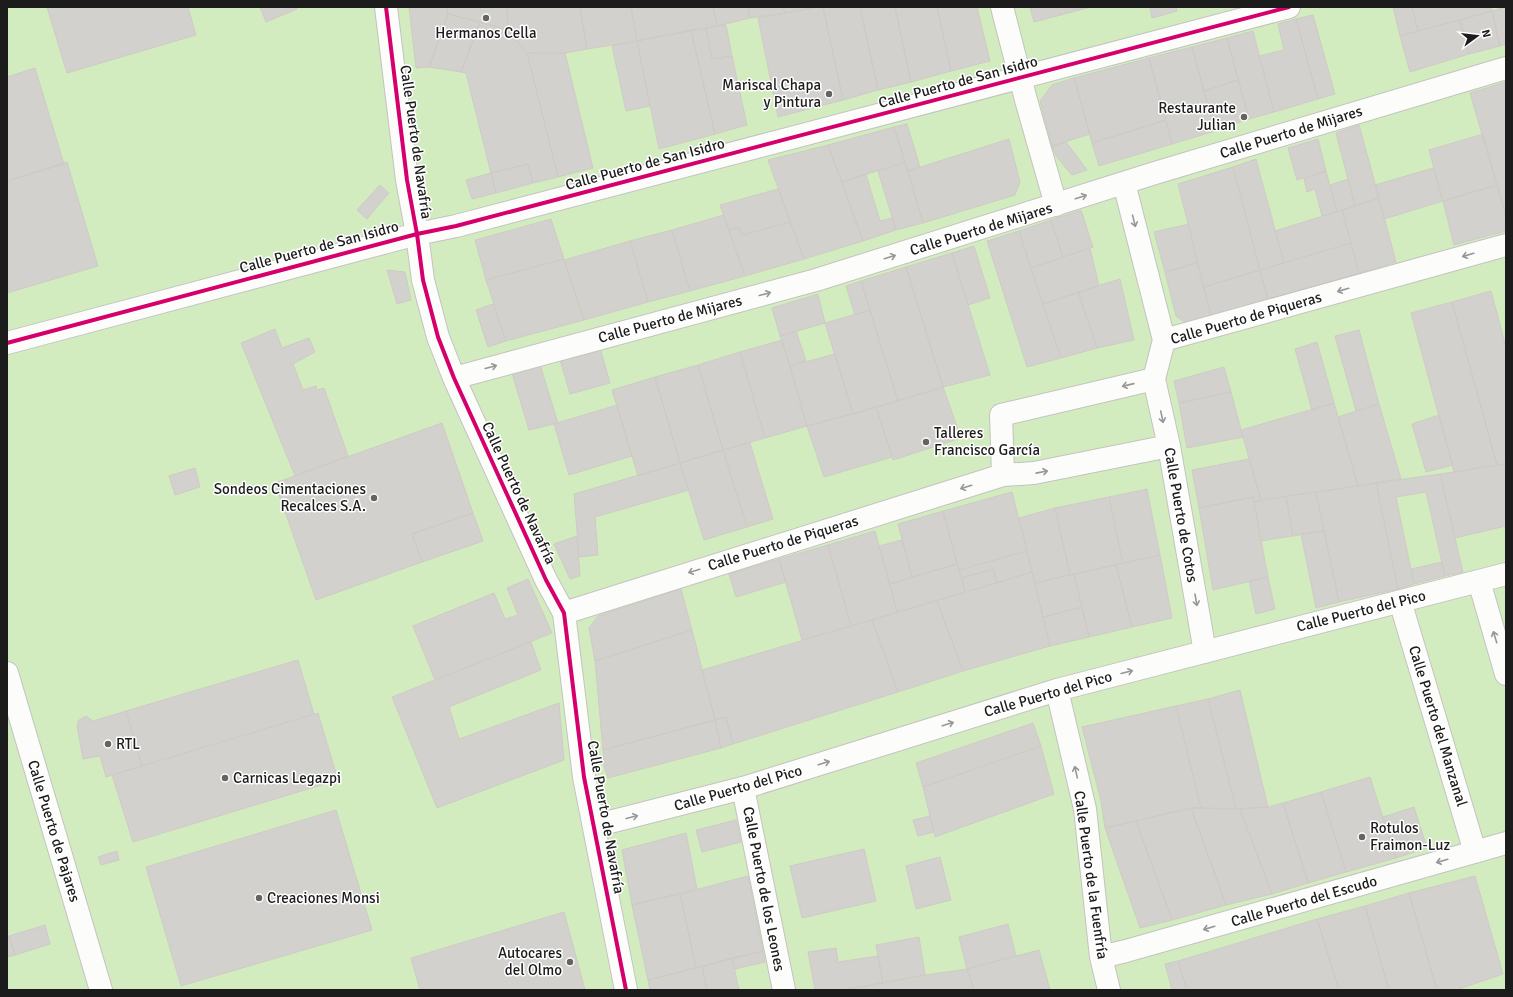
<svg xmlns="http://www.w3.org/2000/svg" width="1513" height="997" font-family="Signika,sans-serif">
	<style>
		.grass { fill: #d2ecc0 }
		.building { fill: #d3d1cd; stroke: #cecbc5 }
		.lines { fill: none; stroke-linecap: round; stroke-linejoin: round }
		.minor-casing { stroke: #c3c3c0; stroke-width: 24 }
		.minor { stroke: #fcfcfb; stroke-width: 22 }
		.cycleway-casing { stroke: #fff; stroke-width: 6 }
		.cycleway { stroke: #d6006c; stroke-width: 4 }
		.oneway { stroke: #979797 }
		.poi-dot { fill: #646462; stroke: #fff; stroke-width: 1.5 }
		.labels { text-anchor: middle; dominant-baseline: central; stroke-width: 3; stroke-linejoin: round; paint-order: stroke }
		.poi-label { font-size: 15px; fill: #1c1c1c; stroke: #fff; text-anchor: start }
		.street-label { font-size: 15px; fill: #1c1c1c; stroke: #fff }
	</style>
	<rect width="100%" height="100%" fill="#ebeae4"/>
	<path class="grass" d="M7,7H1506V990H7Z"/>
	<path class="building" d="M47,7H188L196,35L67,73Z
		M260,7H296L297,9L266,22Z
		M409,7H446L448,14L429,67L416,68Z
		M446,7H507L508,30L448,14Z
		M507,7H580L587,49L565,53H527L508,30Z
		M580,7H631L637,41L587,49Z
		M631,7H713L717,26L637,41Z
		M713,7H748L750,18L717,26Z
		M748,7H783L785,13L750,18Z
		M783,7H818L785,13Z
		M818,7H823L843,100L778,117L758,18Z
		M823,7H860L878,90L843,100Z
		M860,7H895L911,82L878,90Z
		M895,7H937L951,71L911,82Z
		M937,7H977L990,61L951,71Z
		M1030,7H1091L1034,22Z
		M1150,7H1176L1177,11L1152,18Z
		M1393,7H1412L1418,31L1400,36Z
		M1412,7H1491L1492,11L1418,31Z
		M1506,7V44L1500,46L1492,11Z
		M1492,11L1500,46L1469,54L1460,20Z
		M448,14L480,22L461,72L429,67Z
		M1313,15L1335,94L1318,99L1296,19Z
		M1296,19L1318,99L1274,112L1259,56L1284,50L1278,24Z
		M1460,20L1469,54L1410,72L1400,36Z
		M480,22L508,30L527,53L558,177L533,183L528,164L491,173L466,73L461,72Z
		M726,25L732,56L712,59L706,28Z
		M706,28L712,59L732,56L747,125L715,134L691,30Z
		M691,30L715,134L659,149L637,41Z
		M1253,31L1274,112L1249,119L1227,38Z
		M1227,38L1238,80L1204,91L1192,47Z
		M637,41L650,106L626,111L612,46Z
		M1192,47L1215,131L1172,144L1149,58Z
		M527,53H565L593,168L558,177Z
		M1149,58L1166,120L1092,143L1074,78Z
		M35,68L64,164L7,181V77Z
		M1074,78L1090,134L1052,146L1040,101L1052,85Z
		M1238,80L1249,119L1215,131L1204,91Z
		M1506,82V216L1470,93Z
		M1166,120L1172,144L1099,166L1092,143Z
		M907,124L920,167L908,171L894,127Z
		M1359,125L1379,198L1355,206L1336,133Z
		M894,127L905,162L842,182L828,145Z
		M1483,134L1497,185L1443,201L1429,150Z
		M1009,139L1020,182L1015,195L923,223L908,171Z
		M1318,139L1326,171L1297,180L1288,148Z
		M1066,142L1087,170L1072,175L1056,156L1052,146Z
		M828,145L863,241L804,259L768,160Z
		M1256,159L1284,263L1260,270L1233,167Z
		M67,162L98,266L7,293V181Z
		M905,162L923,223L896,230L878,171Z
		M528,164L533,183L496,193L491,173Z
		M1233,167L1260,270L1204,287L1178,184Z
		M1433,168L1443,201L1384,219L1375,185Z
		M1326,171L1337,212L1322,216L1315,189L1307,192L1304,179Z
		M491,173L496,193L472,199L466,180Z
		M866,174L880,221L892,218L896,230L863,241L842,182Z
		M1348,179L1355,206L1337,212L1330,185Z
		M380,185L389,193L367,219L357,210Z
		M1497,185L1506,216V231L1454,245L1443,201Z
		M778,189L790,222L743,235L739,227L729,231L720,205Z
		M1379,198L1396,262L1359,273L1342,210Z
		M1081,210L1093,247L1063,257L1051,220Z
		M1342,210L1351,243L1284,263L1275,231Z
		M724,215L745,276L690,291L672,230Z
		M551,219L564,259L486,280L475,240Z
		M1051,220L1063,257L1031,268L1019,231Z
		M790,222L804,259L745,276L729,231L739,227L743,235Z
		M1189,224L1197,263L1165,272L1154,232Z
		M672,230L690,291L648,302L630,241Z
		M1019,231L1061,358L1027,367L987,241Z
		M630,241L648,302L584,320L564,260Z
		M1351,243L1359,273L1268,300L1260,270Z
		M974,246L990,298L968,305L952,253Z
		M1090,248L1099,286L1043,304L1031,268Z
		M952,253L990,375L943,387L906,267Z
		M564,259L584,320L506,341L486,280Z
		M1197,263L1211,316L1186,323L1176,316L1165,272Z
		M906,267L943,387L898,401L861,281Z
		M387,270L405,272L411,300L397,304Z
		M1260,270L1268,300L1211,316L1204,287Z
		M1120,279L1134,340L1097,348L1078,292Z
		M861,281L870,310L855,315L846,286Z
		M1491,291L1506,347V464L1497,465L1452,302Z
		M1078,292L1097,348L1061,358L1043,304Z
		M818,294L825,323L780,336L772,308Z
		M1452,302L1497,465L1454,472L1411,313Z
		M493,304L506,341L488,347L476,310Z
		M870,310L898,401L853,414L825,323Z
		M275,329L282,348L309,338L315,352L293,364L303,390L316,386L317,390L324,388L348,456L295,476L241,343Z
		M1359,330L1379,404L1356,411L1335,336Z
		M796,331L806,361L790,366L780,336Z
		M782,340L807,426L765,438L740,352Z
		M1317,342L1334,403L1312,410L1295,349Z
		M600,348L610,383L570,394L560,360Z
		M740,352L765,438L723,450L698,365Z
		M835,354L853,414L807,426L790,366Z
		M540,365L558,423L529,430L512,373Z
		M698,365L723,450L680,463L655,377Z
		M1224,367L1231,392L1179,403L1174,381Z
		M655,377L680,463L638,476L612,390Z
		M943,387L961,438L893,460L876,407Z
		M1231,392L1243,437L1187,448L1179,403Z
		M1334,403L1358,486L1261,500L1241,430Z
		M1379,404L1401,479L1358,486L1338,417Z
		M617,405L632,456L569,475L554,424Z
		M876,407L892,457L824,477L807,426Z
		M1439,415L1453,465L1426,472L1412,424Z
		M442,423L473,513L412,534L422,562L316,600L275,483Z
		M750,443L773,519L747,527L723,450Z
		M723,450L747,527L704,540L680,463Z
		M1249,459L1261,500L1254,502L1253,497L1199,508L1192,470Z
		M680,463L689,490L595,517L598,555L579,557L574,494Z
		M1506,464V526L1455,538L1440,474Z
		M195,468L200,487L175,495L169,476Z
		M1440,474L1463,572L1445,576L1426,492L1396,497L1414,584L1398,589L1376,483Z
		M1376,483L1398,589L1339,602L1316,492Z
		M1147,489L1160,555L1123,563L1109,497Z
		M1012,492L1027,551L959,570L943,511Z
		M1316,492L1324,531L1293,536L1286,496Z
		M1286,496L1293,536L1261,541L1254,502Z
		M1109,497L1123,563L1070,575L1055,508Z
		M1253,497L1268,577L1213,590L1199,508Z
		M1055,508L1070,575L1035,583L1019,518Z
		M943,511L957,564L912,577L898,524Z
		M473,513L483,541L422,562L412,534Z
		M875,531L897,612L851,626L828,545Z
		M1324,531L1339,602L1316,608L1301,534Z
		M577,536L580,576L570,579L554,544Z
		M902,540L912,577L890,584L879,546Z
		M828,545L851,626L802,640L779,559Z
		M1027,551L1032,572L997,583L993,569L962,578L959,570Z
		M1160,555L1172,618L1132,627L1116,565Z
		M779,559L786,582L736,597L729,574Z
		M1442,562L1445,576L1414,584L1411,569Z
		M957,564L965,592L897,612L890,584Z
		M1116,565L1132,627L1089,637L1074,574Z
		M993,569L997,583L965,592L962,578Z
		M1032,572L1050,646L963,671L937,601Z
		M1074,574L1082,607L1043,617L1035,583Z
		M1268,577L1275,609L1256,614L1249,581Z
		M528,579L552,633L435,680L413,626L494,593L505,619L518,615L507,588Z
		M681,589L692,630L595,661L589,628L598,616Z
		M937,601L963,671L898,692L872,620Z
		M1082,607L1089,637L1050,646L1043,617Z
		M872,620L898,692L733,744L726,717L715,720L702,670Z
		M692,630L715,720L603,750L595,661Z
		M531,642L541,670L449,707L459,739L559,703L564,760L437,808L392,697Z
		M298,660L314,714L142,766L126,711Z
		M1240,690L1251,736L1268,807L1236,809L1208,699Z
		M1208,699L1236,809L1201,808L1176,706Z
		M1176,706L1201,808H1191L1105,828L1101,801L1082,727Z
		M126,711L142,766L106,777L100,756L83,759L77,726L79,720L86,716L93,721Z
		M318,713L338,780L133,842L112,775Z
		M726,717L733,744L721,748L715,720Z
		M715,720L721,748L608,778L604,766L603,750Z
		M1033,723L1041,746L923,787L916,763Z
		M1041,746L1054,794L935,837L923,787Z
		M1370,777L1396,858L1346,872L1321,792Z
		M1321,792L1346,872L1308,883L1283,803Z
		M1283,803L1308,883L1272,894L1240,809L1268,807Z
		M1414,807L1427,848L1396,858L1383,817Z
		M1191,808L1240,809L1272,894L1226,905Z
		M1191,808L1226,905L1172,920L1136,821Z
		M336,810L372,930L181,986L146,867Z
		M930,816L934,832L918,836L913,820Z
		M736,820L741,842L702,852L696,830Z
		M1136,821L1172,920L1140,928L1105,828Z
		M686,833L697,889L632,905L622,850Z
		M864,849L876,901L802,918L790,866Z
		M117,851L119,860L101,865L98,857Z
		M940,857L951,900L916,909L906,866Z
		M748,876L763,951L696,968L680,894Z
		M1475,876L1503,974L1456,990H1437L1409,893Z
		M1409,893L1437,990H1389L1365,906Z
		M680,894L696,968L648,980L632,905Z
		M1365,906L1389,990H1339L1317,919Z
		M564,912L585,990H420L411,958Z
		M1317,919L1339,990H1187L1178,961Z
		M1008,924L1016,956L967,969L959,937Z
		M45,925L50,944L15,955L9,936Z
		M9,936L15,955L7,957V937Z
		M919,937L925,975L883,983L876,945Z
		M836,948L838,962L878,956L883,983L843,990H815L808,952Z
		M1039,950L1050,990H974L967,969Z
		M763,951L765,962L735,969L732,958Z
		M732,958L739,990H707L702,966Z
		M1178,961L1187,990H1172L1165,964Z
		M702,966L707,990H650L648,980Z
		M967,969L974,990H843L925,975Z"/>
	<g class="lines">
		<defs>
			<path id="minor" d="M386,7L407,180L417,234L423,280L438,337L454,378L546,580L564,613L584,777L626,990
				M1002,7L1026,100L1056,205
				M1164,340L1506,245
				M7,343L417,234L456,226L1289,7
				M454,378L816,280L1155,173L1506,68
				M1154,379L1169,446L1205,652
				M1003,475L1001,415L1154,379L1164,340L1124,183
				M1479,581L1506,674
				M1400,601L1475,852
				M564,613L1003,475L1034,473L1169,446
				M7,673L101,990
				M1057,690L1085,809L1101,957L1109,990
				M743,788L784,990
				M594,826L743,788L1057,690L1506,574
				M1101,957L1126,951L1506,843"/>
		</defs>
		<use href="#minor" class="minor-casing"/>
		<use href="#minor" class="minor"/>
		<defs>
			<path id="cycleway" d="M386,7L407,180L417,234L423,280L438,337L454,378L546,580L564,613L584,777L626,990
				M7,343L417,234L456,226L1289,7"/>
		</defs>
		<use href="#cycleway" class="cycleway-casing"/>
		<use href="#cycleway" class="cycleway"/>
	</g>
	<defs><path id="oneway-shaft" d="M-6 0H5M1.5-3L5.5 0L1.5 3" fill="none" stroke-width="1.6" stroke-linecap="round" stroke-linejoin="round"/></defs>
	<g class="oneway">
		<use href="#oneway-shaft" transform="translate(1081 197) rotate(-18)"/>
		<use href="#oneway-shaft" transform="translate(1134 221) rotate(76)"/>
		<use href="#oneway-shaft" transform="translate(1468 255) rotate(164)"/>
		<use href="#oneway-shaft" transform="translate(890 257) rotate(-17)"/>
		<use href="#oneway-shaft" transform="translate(1343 290) rotate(164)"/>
		<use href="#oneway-shaft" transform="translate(765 294) rotate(-15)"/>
		<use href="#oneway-shaft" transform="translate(491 367) rotate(-15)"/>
		<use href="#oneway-shaft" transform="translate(1128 385) rotate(167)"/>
		<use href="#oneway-shaft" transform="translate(1162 417) rotate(78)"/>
		<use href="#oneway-shaft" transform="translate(1042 472) rotate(-11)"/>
		<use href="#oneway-shaft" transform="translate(966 487) rotate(163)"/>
		<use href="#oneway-shaft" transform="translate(694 571) rotate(163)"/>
		<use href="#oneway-shaft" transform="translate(1196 600) rotate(80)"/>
		<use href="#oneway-shaft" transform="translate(1495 637) rotate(-107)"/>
		<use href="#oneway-shaft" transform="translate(1127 672) rotate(-14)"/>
		<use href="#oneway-shaft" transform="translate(948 724) rotate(-17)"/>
		<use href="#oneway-shaft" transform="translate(824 763) rotate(-17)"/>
		<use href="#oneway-shaft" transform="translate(1076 772) rotate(-103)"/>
		<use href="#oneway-shaft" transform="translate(632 817) rotate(-14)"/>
		<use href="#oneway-shaft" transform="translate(1442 861) rotate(164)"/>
		<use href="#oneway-shaft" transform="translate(1209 928) rotate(164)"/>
	</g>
	<g class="poi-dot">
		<circle cx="486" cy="18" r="4"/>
		<circle cx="829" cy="94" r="4"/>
		<circle cx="1244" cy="117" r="4"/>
		<circle cx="926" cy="442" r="4"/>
		<circle cx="374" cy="498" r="4"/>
		<circle cx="108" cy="744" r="4"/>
		<circle cx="225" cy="778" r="4"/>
		<circle cx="1362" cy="837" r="4"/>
		<circle cx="259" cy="898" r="4"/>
		<circle cx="570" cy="962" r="4"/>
	</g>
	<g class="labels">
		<g class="poi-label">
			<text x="486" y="33" text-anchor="middle">Hermanos Cella</text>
			<text x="821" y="85" text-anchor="end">Mariscal Chapa<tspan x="821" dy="17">y Pintura</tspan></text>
			<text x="1236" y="108" text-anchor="end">Restaurante<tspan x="1236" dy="17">Julian</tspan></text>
			<text x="934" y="433">Talleres<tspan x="934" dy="17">Francisco García</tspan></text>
			<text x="366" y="489" text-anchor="end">Sondeos Cimentaciones<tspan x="366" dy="17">Recalces S.A.</tspan></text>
			<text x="116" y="744">RTL</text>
			<text x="233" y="778">Carnicas Legazpi</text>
			<text x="1370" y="828">Rotulos<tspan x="1370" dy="17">Fraimon-Luz</tspan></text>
			<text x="267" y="898">Creaciones Monsi</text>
			<text x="562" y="953" text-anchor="end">Autocares<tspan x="562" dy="17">del Olmo</tspan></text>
		</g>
		<g class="street-label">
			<text transform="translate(958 82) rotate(-15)">Calle Puerto de San Isidro</text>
			<text transform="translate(1291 132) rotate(-17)">Calle Puerto de Mijares</text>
			<text transform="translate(416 142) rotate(82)">Calle Puerto de Navafría</text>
			<text transform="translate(645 164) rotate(-15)">Calle Puerto de San Isidro</text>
			<text transform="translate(981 229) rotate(-17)">Calle Puerto de Mijares</text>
			<text transform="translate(319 247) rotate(-15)">Calle Puerto de San Isidro</text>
			<text transform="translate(1246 318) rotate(-16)">Calle Puerto de Piqueras</text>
			<text transform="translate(670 319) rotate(-15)">Calle Puerto de Mijares</text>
			<text transform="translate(519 493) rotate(65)">Calle Puerto de Navafría</text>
			<text transform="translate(1181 515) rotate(80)">Calle Puerto de Cotos</text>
			<text transform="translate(783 543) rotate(-17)">Calle Puerto de Piqueras</text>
			<text transform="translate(1361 611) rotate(-14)">Calle Puerto del Pico</text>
			<text transform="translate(1048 694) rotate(-16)">Calle Puerto del Pico</text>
			<text transform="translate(1438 726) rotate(73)">Calle Puerto del Manzanal</text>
			<text transform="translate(738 788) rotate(-16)">Calle Puerto del Pico</text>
			<text transform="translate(606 817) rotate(80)">Calle Puerto de Navafría</text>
			<text transform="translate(54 831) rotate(73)">Calle Puerto de Pajares</text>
			<text transform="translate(1091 875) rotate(82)">Calle Puerto de la Fuenfría</text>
			<text transform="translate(764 889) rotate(79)">Calle Puerto de los Leones</text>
			<text transform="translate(1304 901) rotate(-16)">Calle Puerto del Escudo</text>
		</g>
	</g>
	<rect width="1513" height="997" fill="none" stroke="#1c1c1c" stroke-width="16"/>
	<g transform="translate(1477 36) rotate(75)" stroke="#ffffff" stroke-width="3" paint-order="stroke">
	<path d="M0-3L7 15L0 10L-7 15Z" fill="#1c1c1c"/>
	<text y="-6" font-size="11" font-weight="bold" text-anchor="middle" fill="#1c1c1c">N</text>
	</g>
</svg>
